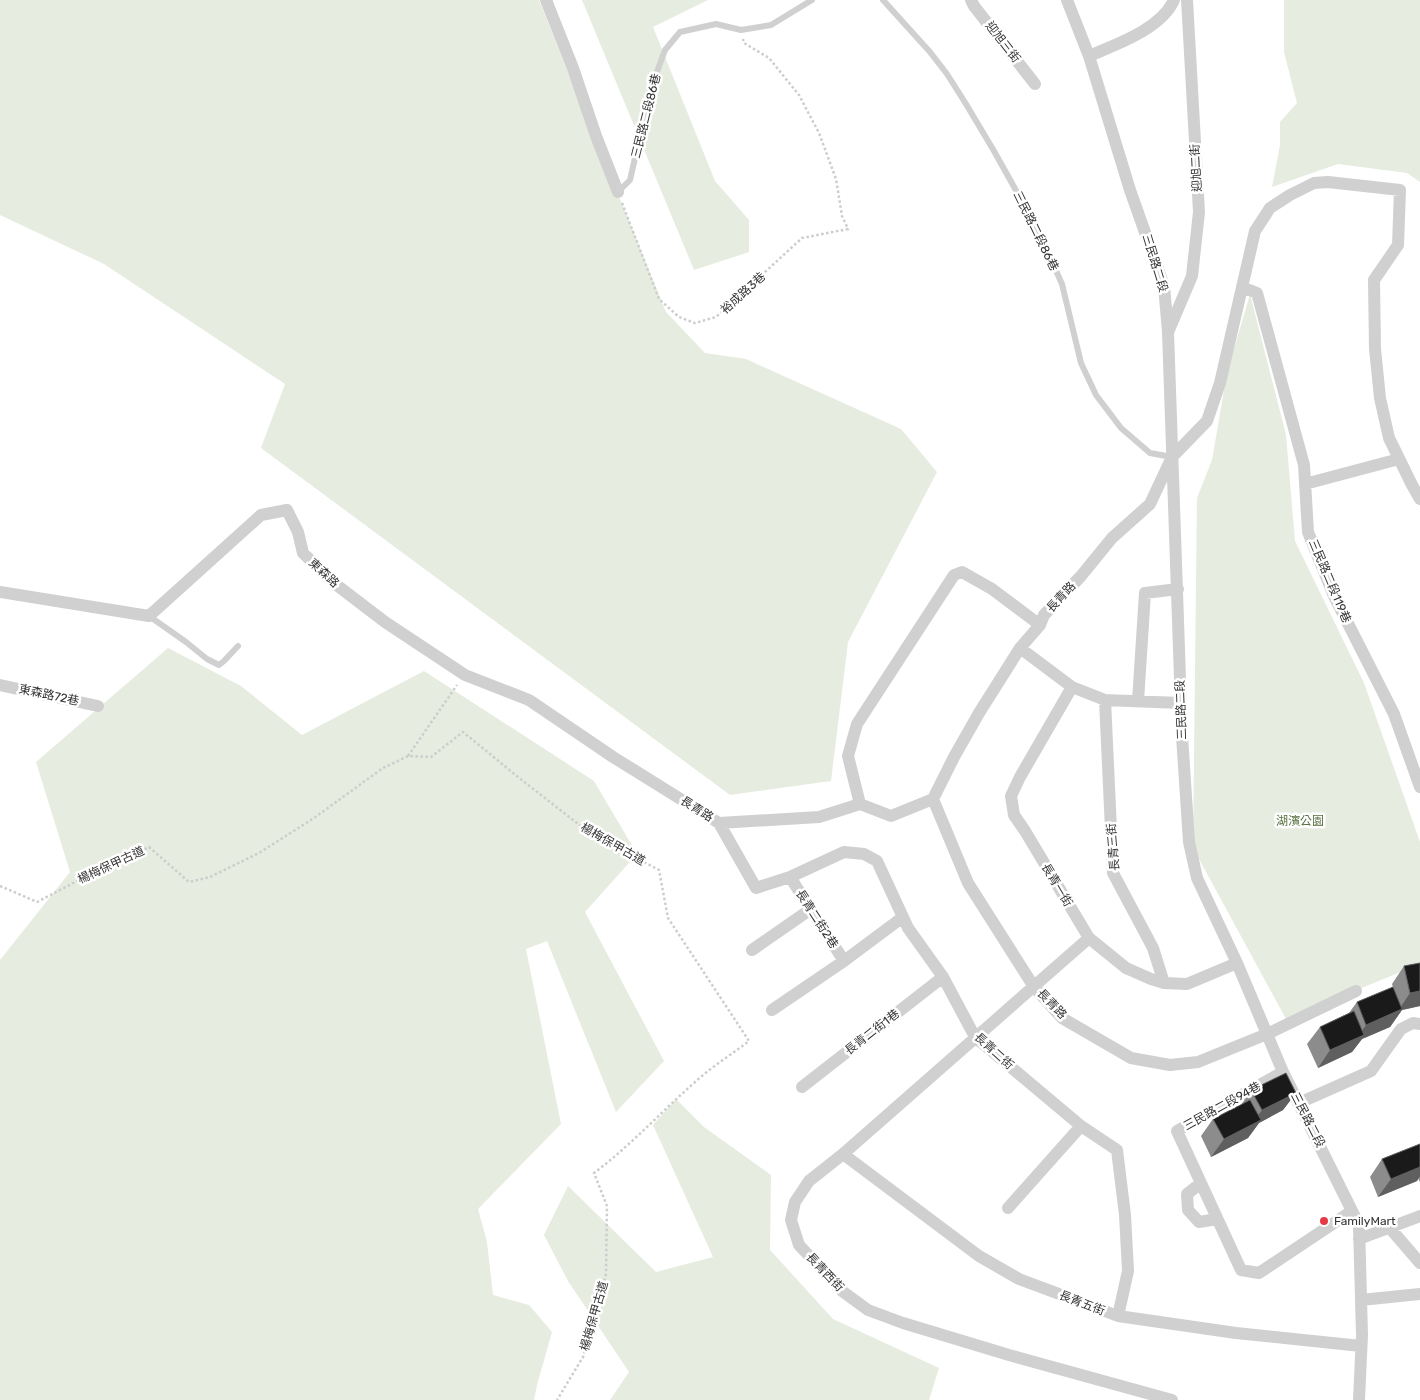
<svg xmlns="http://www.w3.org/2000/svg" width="1420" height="1400" font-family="Rubik,'Noto Sans TC',sans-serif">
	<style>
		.green { fill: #e6ecdf }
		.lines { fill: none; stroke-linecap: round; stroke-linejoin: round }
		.path { stroke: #cdcdcd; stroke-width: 2.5; stroke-dasharray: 2.5 2.5; stroke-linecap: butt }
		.service { stroke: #d0d0d0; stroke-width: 6 }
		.minor { stroke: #d0d0d0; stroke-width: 12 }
		.wall { fill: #8c8c8c }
		.shaded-wall { fill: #5f5f5f }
		.building { fill: #1a1a1a; stroke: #5f5f5f }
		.poi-dot { fill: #e63946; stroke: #fff; stroke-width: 2 }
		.labels { text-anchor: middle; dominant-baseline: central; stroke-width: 5; stroke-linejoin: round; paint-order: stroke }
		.street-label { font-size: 12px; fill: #333; stroke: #fff }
		.park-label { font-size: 12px; fill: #56703f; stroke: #fff }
		.poi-label { font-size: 12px; fill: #333; stroke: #fff; text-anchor: start }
	</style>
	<rect width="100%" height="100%" fill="#fff"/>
	<path class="green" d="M0,0H539L666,312L705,353L746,359L901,429L937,472L848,642L831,781L730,795L261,448L285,384L104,264L0,215Z
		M582,0H708L653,27L715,181L749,220V252L694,270Z
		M1284,0H1420V182L1407,173L1338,164L1272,187L1280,145V122L1297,103L1284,52Z
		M1250,294L1286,435L1295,541L1364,683L1420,842V964L1286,1019L1193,848L1197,498L1212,460L1227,373Z
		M168,648L241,686L302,735L424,671L594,781L637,854L585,912L664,1061L616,1112L547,941L526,949L561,1124L478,1209L487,1242L493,1295L529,1305L552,1332L537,1385L534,1400H0V960L70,872L36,762Z
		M676,1099L704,1127L771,1175L770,1250L833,1319L939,1368L929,1400H610L629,1372L568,1281L544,1235L568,1186L656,1272L713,1257L653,1125Z"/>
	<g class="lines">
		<path class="path" d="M622,203L659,299L679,317L695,323L716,317L802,238L848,229L842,216L836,179L819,133L799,95L769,58L744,43L743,39
			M408,756L457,685
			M0,886L37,902L83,878L149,847L189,882L210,877L259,853L314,818L383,768L408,756L431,757L463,732L518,777L591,834L659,870L668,918L749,1041C731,1055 711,1067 694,1083C660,1113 630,1146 594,1173L607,1206L606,1274L583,1357L557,1400"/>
		<path class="service" d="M883,0L930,52L947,74L966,104L994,151L1037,228L1062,284L1081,363L1096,395L1121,428L1150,453L1172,457
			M618,192L630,180L651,88L665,50L680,32L716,24L741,30L771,25L812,0
			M149,616L186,642L207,659L219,665L224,661L238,646"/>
		<path class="minor" d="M546,0L573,68L596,136L618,192
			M971,0L974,6L1035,84
			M1067,0L1089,56L1130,190L1164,286L1168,332L1182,736L1189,842L1197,878L1237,963L1283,1072L1359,1225L1362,1335L1359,1400
			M1089,56C1117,44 1161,29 1174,0
			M1242,287L1257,293L1304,465L1308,532L1334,596L1394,714L1420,787
			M1169,330L1192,276L1199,212L1187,0
			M1305,484L1399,459
			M0,592L149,616L261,515L287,510L298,532L303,553L334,583L385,622L465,675L529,700L613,757L719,823L819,817L860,804L891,816L933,799L954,757L979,713L1020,648L1040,625L1044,615L1081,576L1112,538L1150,504L1172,457L1207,421L1220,383L1255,231L1270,208L1290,195L1314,183L1328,182L1400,190L1398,245L1374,280L1375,349L1380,398L1389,438L1412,485L1420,499
			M1020,648L1072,687L1105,700L1180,703
			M0,685L98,706
			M1072,687L1020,777L1011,796L1014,815L1025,831L1089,938L1126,968L1151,979L1164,983L1187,984L1237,963
			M1105,700L1113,873L1153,948L1164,983
			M1138,701L1145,593L1178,589
			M933,799L968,883L1034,987L1062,1018L1131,1058L1170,1065L1198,1062L1267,1034L1356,991
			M860,804L848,756L857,724L954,575L962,572L992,589L1040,625
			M719,823L756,888L790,877L844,852L864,854L877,861L908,928L943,977L975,1037L1081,1126L1008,1208
			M790,877L844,961L903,917
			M1089,938L843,1154L809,1181L795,1202L791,1220L799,1245L842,1291L868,1310L903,1323L1009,1355L1172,1400
			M752,950L811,909
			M772,1010L844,961
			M1283,1072L1177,1131L1241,1270L1259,1273L1352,1211
			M802,1087L943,977
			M1299,1103L1371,1071L1401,1029L1413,1023L1420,1024
			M1081,1126L1117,1150L1125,1215L1128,1271L1118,1316
			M843,1154L979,1256L1019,1279L1118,1316L1236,1333L1361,1346
			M1201,1183L1187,1194L1188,1210L1199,1222L1217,1219
			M1389,1227L1420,1263
			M1359,1239L1420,1216
			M1361,1300L1420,1294"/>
	</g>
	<path class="wall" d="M1420,963V1006L1402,1010L1390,1027L1362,1039L1352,1052L1318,1068L1307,1044L1320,1027L1349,1013L1357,1002L1393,987L1392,984L1404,966Z
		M1251,1090L1296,1093L1283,1110L1259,1123L1248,1138L1211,1157L1201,1136L1213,1119L1241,1105Z
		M1420,1144V1182L1418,1178L1417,1181L1378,1197L1370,1177L1382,1159Z"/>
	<path class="shaded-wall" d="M1420,991V1006L1402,1010L1390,1027L1362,1039L1352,1052L1318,1068L1330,1050L1357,1038L1366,1025L1398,1011L1410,993Z
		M1296,1093L1283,1110L1259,1123L1248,1138L1211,1157L1224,1139L1251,1125L1262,1110Z
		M1420,1167V1176L1417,1181L1378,1197L1391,1179Z"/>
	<path class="building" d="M1420,963V991L1410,993L1404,966Z
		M1393,987L1402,1009L1366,1025L1357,1002Z
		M1354,1011L1364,1035L1330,1050L1320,1027Z
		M1286,1073L1296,1093L1262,1110L1251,1090Z
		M1250,1100L1261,1120L1224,1139L1213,1119Z
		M1420,1144V1167L1391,1179L1382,1159Z"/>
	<circle class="poi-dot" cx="1324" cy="1221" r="5"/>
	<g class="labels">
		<g class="street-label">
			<text transform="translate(1003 42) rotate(52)">迎旭三街</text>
			<text transform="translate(646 116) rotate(-76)">三民路二段86巷</text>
			<text transform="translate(1196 168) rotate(-93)">迎旭二街</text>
			<text transform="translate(1036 231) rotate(64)">三民路二段86巷</text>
			<text transform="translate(1155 263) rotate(73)">三民路二段</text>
			<text transform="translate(743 293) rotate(-42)">裕成路3巷</text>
			<text transform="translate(324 573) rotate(43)">東森路</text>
			<text transform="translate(1330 581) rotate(67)">三民路二段119巷</text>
			<text transform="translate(1061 597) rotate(-47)">長青路</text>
			<text transform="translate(49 695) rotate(12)">東森路72巷</text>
			<text transform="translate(1181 710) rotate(-92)">三民路二段</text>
			<text transform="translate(697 809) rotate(32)">長青路</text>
			<text transform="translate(613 844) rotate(30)">楊梅保甲古道</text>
			<text transform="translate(1113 847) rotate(-95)">長青三街</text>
			<text transform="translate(111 865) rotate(-25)">楊梅保甲古道</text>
			<text transform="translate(1057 885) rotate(59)">長青一街</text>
			<text transform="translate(817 919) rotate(57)">長青二街2巷</text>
			<text transform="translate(1052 1004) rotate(46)">長青路</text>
			<text transform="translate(872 1032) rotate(-38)">長青二街1巷</text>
			<text transform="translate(994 1051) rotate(42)">長青二街</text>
			<text transform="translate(1222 1106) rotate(-29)">三民路二段94巷</text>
			<text transform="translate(1308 1120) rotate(63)">三民路二段</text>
			<text transform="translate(825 1272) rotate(46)">長青西街</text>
			<text transform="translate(1082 1303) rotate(21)">長青五街</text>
			<text transform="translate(594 1316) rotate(-74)">楊梅保甲古道</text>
		</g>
		<g class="park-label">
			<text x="1300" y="821">湖濱公園</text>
		</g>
		<g class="poi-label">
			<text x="1334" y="1221">FamilyMart</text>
		</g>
	</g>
</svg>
